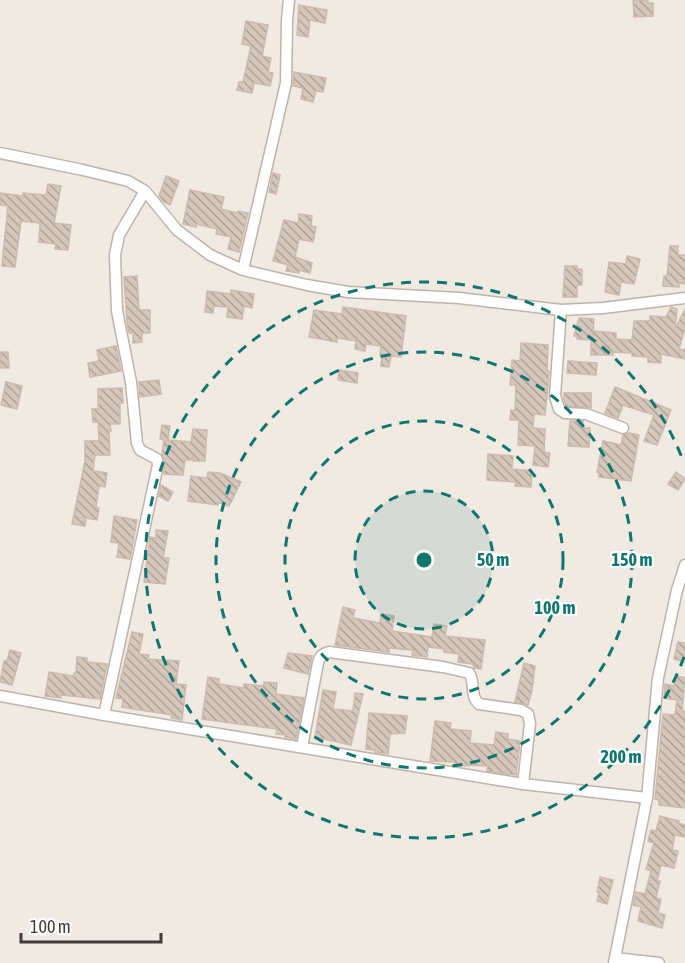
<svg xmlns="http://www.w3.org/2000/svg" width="685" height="963" font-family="'Asap Condensed',sans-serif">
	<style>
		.building { fill: url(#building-back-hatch); stroke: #ccbaac; stroke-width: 1.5 }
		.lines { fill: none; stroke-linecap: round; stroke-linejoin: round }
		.street-casing { stroke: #bfb3a9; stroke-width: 13 }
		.street { stroke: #fff; stroke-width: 10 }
		.ring { fill: none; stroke: #0f766e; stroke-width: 3; stroke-dasharray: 10 8 }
		.centre { fill: #0f766e; stroke: #fff; stroke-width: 3 }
		.ring-label { font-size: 18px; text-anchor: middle; font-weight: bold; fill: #0f766e; stroke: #fff; stroke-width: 4.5; stroke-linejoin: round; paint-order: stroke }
	</style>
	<defs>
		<pattern id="building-back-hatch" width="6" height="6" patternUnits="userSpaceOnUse" patternTransform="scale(1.5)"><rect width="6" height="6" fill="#d5c7bc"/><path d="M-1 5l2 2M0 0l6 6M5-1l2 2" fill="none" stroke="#aea39a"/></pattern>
	</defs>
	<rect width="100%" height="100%" fill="#f1eae3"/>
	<path class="building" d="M633,0H648V3H653V16L634,17Z
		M299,5L327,10L325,23L310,20L308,37L297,35Z
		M246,21L268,25L262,56L271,58L268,72L273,73L270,86L254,83L252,93L237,90L239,82H243L251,46L242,44Z
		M294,72L326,78L323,92L316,91L313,102L301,99L303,88L293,86Z
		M273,173L280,175L276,194L269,192Z
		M166,176L179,181L170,205L164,202L159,196Z
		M48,184L61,186L54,223L71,225L68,250L55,249L56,244L39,242L40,223L21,221L15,267L2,266L8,206L0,205V193L23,196V193L46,195Z
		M190,190L224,197L221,209L237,213L238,211L248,213L239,252L228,249L231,237L216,234L217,229L196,224V227L183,224Z
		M299,214L312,216L311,226L316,227L313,242L299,239L295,257L312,263L310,273L299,270V273L286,271L288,265L273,261L284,220L298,223Z
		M670,246H678V255H685V284L679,283V287L663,286L664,276H667Z
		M627,256L640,259L634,284L621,282L619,295L605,292L609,262L626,264Z
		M565,266H577V269H582V285H577V297H563Z
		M137,276L139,310H150V333H142V342L133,343V333H129L127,322L124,277Z
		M231,290L254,294L252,308L244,306L242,319L227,317L228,307L214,306L213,313L205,312L207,291L231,294Z
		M343,307L406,316L401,357L391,356L389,367L381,366L382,355H380L381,346L366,344L365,351L355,349L356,341L337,338V342L309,337L314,310L342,314Z
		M671,307L677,309L675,329L685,309V328L679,349L685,350V359L661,354V363L648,362V357L632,356V353L613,352V355H591V340L577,339V336H574L579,318L594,319L593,331L616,333V339L632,340L634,321H650V316L666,317Z
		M521,343L548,345L547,371H549L548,385L545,415L534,414L533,428L545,429L544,452L550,453L548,467L533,465L535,446L518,445L519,420H510L511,410L515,411L516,385H510L512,360L520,361Z
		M116,346L121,371L90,377L88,363L99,361L97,350Z
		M0,352H8L9,368H0Z
		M568,361L597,363L596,375L567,373Z
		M339,370L358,373L357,383L338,380Z
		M159,380L161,394L140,397L139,382Z
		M6,382L22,386L17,409L1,405Z
		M615,387L671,410L657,445L644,441L654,415L623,405L618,418L605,413Z
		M122,388L123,403H120V424H110L111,431H109L110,455H95L93,471L107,473L105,487L99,486L96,507L99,508L97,520L86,518L85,526L72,524L85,461V441H99L98,422H93L92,409H98V389Z
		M564,393H591V408L567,406L564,401Z
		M570,421H583V428H590L589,447L568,446Z
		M162,425L170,426L168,440L191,442L193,429L207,430L205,461H193V456L191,460H185L183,475L164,474L165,464L162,454L164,440H165L160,439Z
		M629,433L639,435L631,481L599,477V473L597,472L603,441L621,445L623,435Z
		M488,454L513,456L512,469L532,471L531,487L515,486L516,482L487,480Z
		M208,472L220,473L241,482L229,506L218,502V505L188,501L191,476L207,478Z
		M676,472L685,479L678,490L668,484Z
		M161,485L173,492L168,501L159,496Z
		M114,516L137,520L130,559L117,557L119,543L111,542Z
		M156,530L168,531L163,558H169L165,584L144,582L150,537L156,538Z
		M343,607L355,610L353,618L380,623L381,614L394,616L392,631L432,637L434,624L447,626L445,636L485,640L481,669L474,668L473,664L458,662L459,654L444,652V649L428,647L427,657L412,655L413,650L389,648V652L335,645Z
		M132,632L143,634L139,654L149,655L148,659L179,661L176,684L186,685L182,720L171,718L172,715L122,707L123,699L116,698Z
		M678,642L685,643V662L674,659Z
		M10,650L21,653L12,685L0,682L4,661H7Z
		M288,653L312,656L308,674L284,668Z
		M77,657L87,658V662L107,664L100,699L61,695V698L45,696L49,672L73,676L74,673H76Z
		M524,663L535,666L532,690L528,705L515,702Z
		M676,676L685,678L682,711H685V808L659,805V800L655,799L663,714L675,715L677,700L664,698L665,684L674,686Z
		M208,677L219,679V684L244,688V684L264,686V682L277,683L276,694L304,698L296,739L285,737L286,735L276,734L277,729L202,719Z
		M323,690L336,692L333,709L353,711L355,693L363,694L351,745L315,737Z
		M369,713L407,716L405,733L390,734L388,754L375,752V750L366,749Z
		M435,721L451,723L450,729L471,731L470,743L494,745L496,732L508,734V739L520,741L516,775L487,771L488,766L468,765V766L455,765V762L430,761Z
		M660,816L679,821L678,823L685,825V837L675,835L672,850L678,851L674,868L661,865L657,881H660L656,898L661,899L658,913L665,915L662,928L638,921L641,907L633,905L636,892L645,894L651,871L646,869L654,843L648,841L651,830L656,831Z
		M600,877L613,880L607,904L597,901L599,892H597Z"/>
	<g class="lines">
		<defs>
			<path id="street" d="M0,153L83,170L128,181L145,191L177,230L210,255L243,270L307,285L348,292L459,298L561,310L603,308L685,298
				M243,270L286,83L287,20L289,0
				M561,310L555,396L559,409L565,413L586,414L623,428
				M0,696L104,715L523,784L647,798
				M104,715L158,465L157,459L140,450L137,443L131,382L117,311L115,255L119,235L145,191
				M302,747L318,663C320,656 322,654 329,652L443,667L469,673C476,683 469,695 479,704L521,710L528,714L530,724L523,784
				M615,958L659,963
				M614,963L647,798L658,678L677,590L685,565"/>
		</defs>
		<use href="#street" class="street-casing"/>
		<use href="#street" class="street"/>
	</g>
	<circle cx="424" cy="560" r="69" fill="#0f766e" fill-opacity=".12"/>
	<g class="ring">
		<circle cx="424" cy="560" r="69"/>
		<circle cx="424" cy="560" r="139"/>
		<circle cx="424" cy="560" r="208"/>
		<path d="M684 657A278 278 0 1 1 684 463"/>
	</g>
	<circle cx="424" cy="560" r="9" class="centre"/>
	<g class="ring-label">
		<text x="493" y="566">50 m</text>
		<text x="632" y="566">150 m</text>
		<text x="555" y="614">100 m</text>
		<text x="621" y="763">200 m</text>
	</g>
	<path d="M21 933v9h140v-9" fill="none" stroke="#423a34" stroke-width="3"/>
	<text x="30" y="933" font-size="18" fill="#423a34" stroke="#ffffff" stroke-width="4.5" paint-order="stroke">100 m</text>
</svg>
